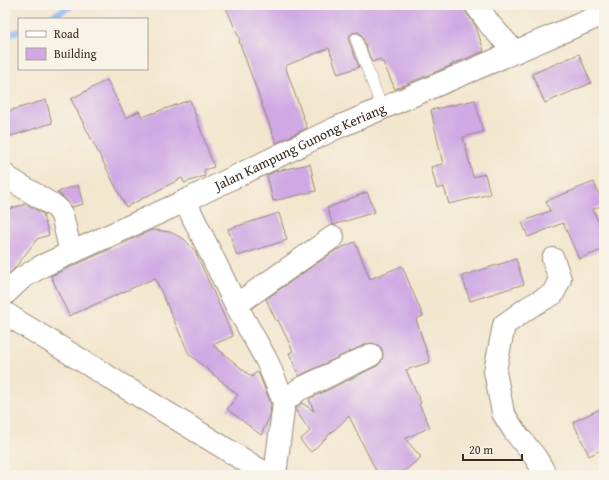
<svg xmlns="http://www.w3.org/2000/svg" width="609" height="480" font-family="'Gentium Book Plus',serif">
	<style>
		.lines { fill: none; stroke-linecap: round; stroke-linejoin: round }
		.stream { stroke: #89b8f4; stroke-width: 6 }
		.building { fill: #cfa8e4 }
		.lane-casing { stroke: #978876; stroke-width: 12 }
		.street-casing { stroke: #978876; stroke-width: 24 }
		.primary-casing { stroke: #978876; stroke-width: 24 }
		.lane { stroke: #fff; stroke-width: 11 }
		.street { stroke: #fff; stroke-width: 22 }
		.primary { stroke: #fff; stroke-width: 22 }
		.labels { text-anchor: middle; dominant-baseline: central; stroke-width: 3.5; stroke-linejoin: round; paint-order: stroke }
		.street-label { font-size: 14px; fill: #3b2a1e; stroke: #f7f3e8 }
	</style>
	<rect width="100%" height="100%" fill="#f7f3e8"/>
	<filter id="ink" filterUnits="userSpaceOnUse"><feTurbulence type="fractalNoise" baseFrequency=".025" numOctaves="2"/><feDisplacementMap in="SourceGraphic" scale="8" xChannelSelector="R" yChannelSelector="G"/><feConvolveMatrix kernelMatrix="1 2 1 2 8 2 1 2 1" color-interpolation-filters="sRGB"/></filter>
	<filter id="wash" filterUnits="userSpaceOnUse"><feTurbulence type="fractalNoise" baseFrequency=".012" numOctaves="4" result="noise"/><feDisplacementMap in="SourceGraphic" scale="16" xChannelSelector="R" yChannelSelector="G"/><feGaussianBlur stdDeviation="0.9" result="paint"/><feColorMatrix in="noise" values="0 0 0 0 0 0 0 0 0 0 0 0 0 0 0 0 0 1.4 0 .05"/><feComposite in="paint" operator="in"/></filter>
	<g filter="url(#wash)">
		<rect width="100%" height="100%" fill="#f3e6ce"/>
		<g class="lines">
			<path class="stream" d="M46,19L74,5
				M5,36L19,31"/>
		</g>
		<g id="blocks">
			<path class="building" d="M225,5H464L466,12L476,27L484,51L465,59L452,64V65L395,89L383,62L382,63L380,59L372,62L362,36L361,34L358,32L353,33L350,35L349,38V41L359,67L338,74L329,48L285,66L307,128L276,143L239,41L240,40Z
				M579,54L591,83L545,103L532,74Z
				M107,80L126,118L139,111L142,117L190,100L214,167L204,170L205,176L184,183L182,178L126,207L71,99Z
				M46,100L52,123L5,138V112Z
				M475,100L483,132L463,137L473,177L485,174L490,194L449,204L444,187L437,189L431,167L443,164L431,110Z
				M310,164L316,191L273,201L267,175L276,171Z
				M594,182L603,205L593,209L604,236V249L579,259L563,223L528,237L522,222L550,211L546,201Z
				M78,185L83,204L72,207L66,199L57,193L60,192V191Z
				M367,192L375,212L333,225L327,208Z
				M26,204L45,215L43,216L49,235L37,239L15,268L5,277V210Z
				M279,213L287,240L237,256L228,229Z
				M153,230L170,232L184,239L195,251L233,336L213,345L252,377L256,372L259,374L271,404L270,416L261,435L227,409L238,395L189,354L155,278L69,316L51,276L150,231Z
				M355,242L370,279L402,266L423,316L416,319L430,362L406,370L421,403L419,404L430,427L405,439L421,457L400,475H378L349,416L311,452L300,440L310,431L296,411V408L302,403L314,411L309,399L377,366L381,362L383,356L382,349L378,345L372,343L366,344L299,376L289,353L293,351L278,320L276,321L266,299L336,250Z
				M516,259L524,284L470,301L462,276Z
				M604,407V448L589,456L573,422Z"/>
		</g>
	</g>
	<g filter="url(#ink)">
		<use href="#blocks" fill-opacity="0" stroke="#978876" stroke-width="1"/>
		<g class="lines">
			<defs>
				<path id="lane" d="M356,39L382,108"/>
				<g id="street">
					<path d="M476,5L491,26L515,52"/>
					<path d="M5,175L8,178L56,207L62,215L71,253"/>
					<path d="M185,201L236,305L267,361L284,402"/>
					<path id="s1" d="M5,294L22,278L42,266L185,201L336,128L604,14"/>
					<path d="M236,305L333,237"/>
					<path d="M275,475L284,402L298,390L371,355"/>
					<path d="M544,475L543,470L536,458L515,432L503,413L495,371L504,325L529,307L553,294L560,279L553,259"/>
				</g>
				<path id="primary" d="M5,313L19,322L268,475"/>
			</defs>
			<use href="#lane" class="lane-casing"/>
			<use href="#street" class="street-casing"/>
			<use href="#primary" class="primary-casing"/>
			<use href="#lane" class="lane"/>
			<use href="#street" class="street"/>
			<use href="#primary" class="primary"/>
		</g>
	</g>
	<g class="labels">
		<g class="street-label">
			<text stroke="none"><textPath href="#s1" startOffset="331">Jalan Kampung Gunong Keriang</textPath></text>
		</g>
	</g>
	<rect width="609" height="480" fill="none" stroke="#f7f3e8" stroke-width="20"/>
	<rect x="18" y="18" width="130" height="52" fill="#f7f3e8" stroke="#aca397"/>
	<rect x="26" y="31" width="20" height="6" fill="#ffffff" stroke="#aca397"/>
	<text x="54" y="38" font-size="12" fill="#3b2a1e">Road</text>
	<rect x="26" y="48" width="20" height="12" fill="#cfa8e4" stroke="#aca397"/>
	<text x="54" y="58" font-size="12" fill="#3b2a1e">Building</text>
	<path d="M463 454v6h59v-6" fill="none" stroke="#3b2a1e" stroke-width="2"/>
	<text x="469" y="454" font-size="12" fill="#3b2a1e" stroke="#f7f3e8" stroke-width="3" paint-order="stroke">20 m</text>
</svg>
